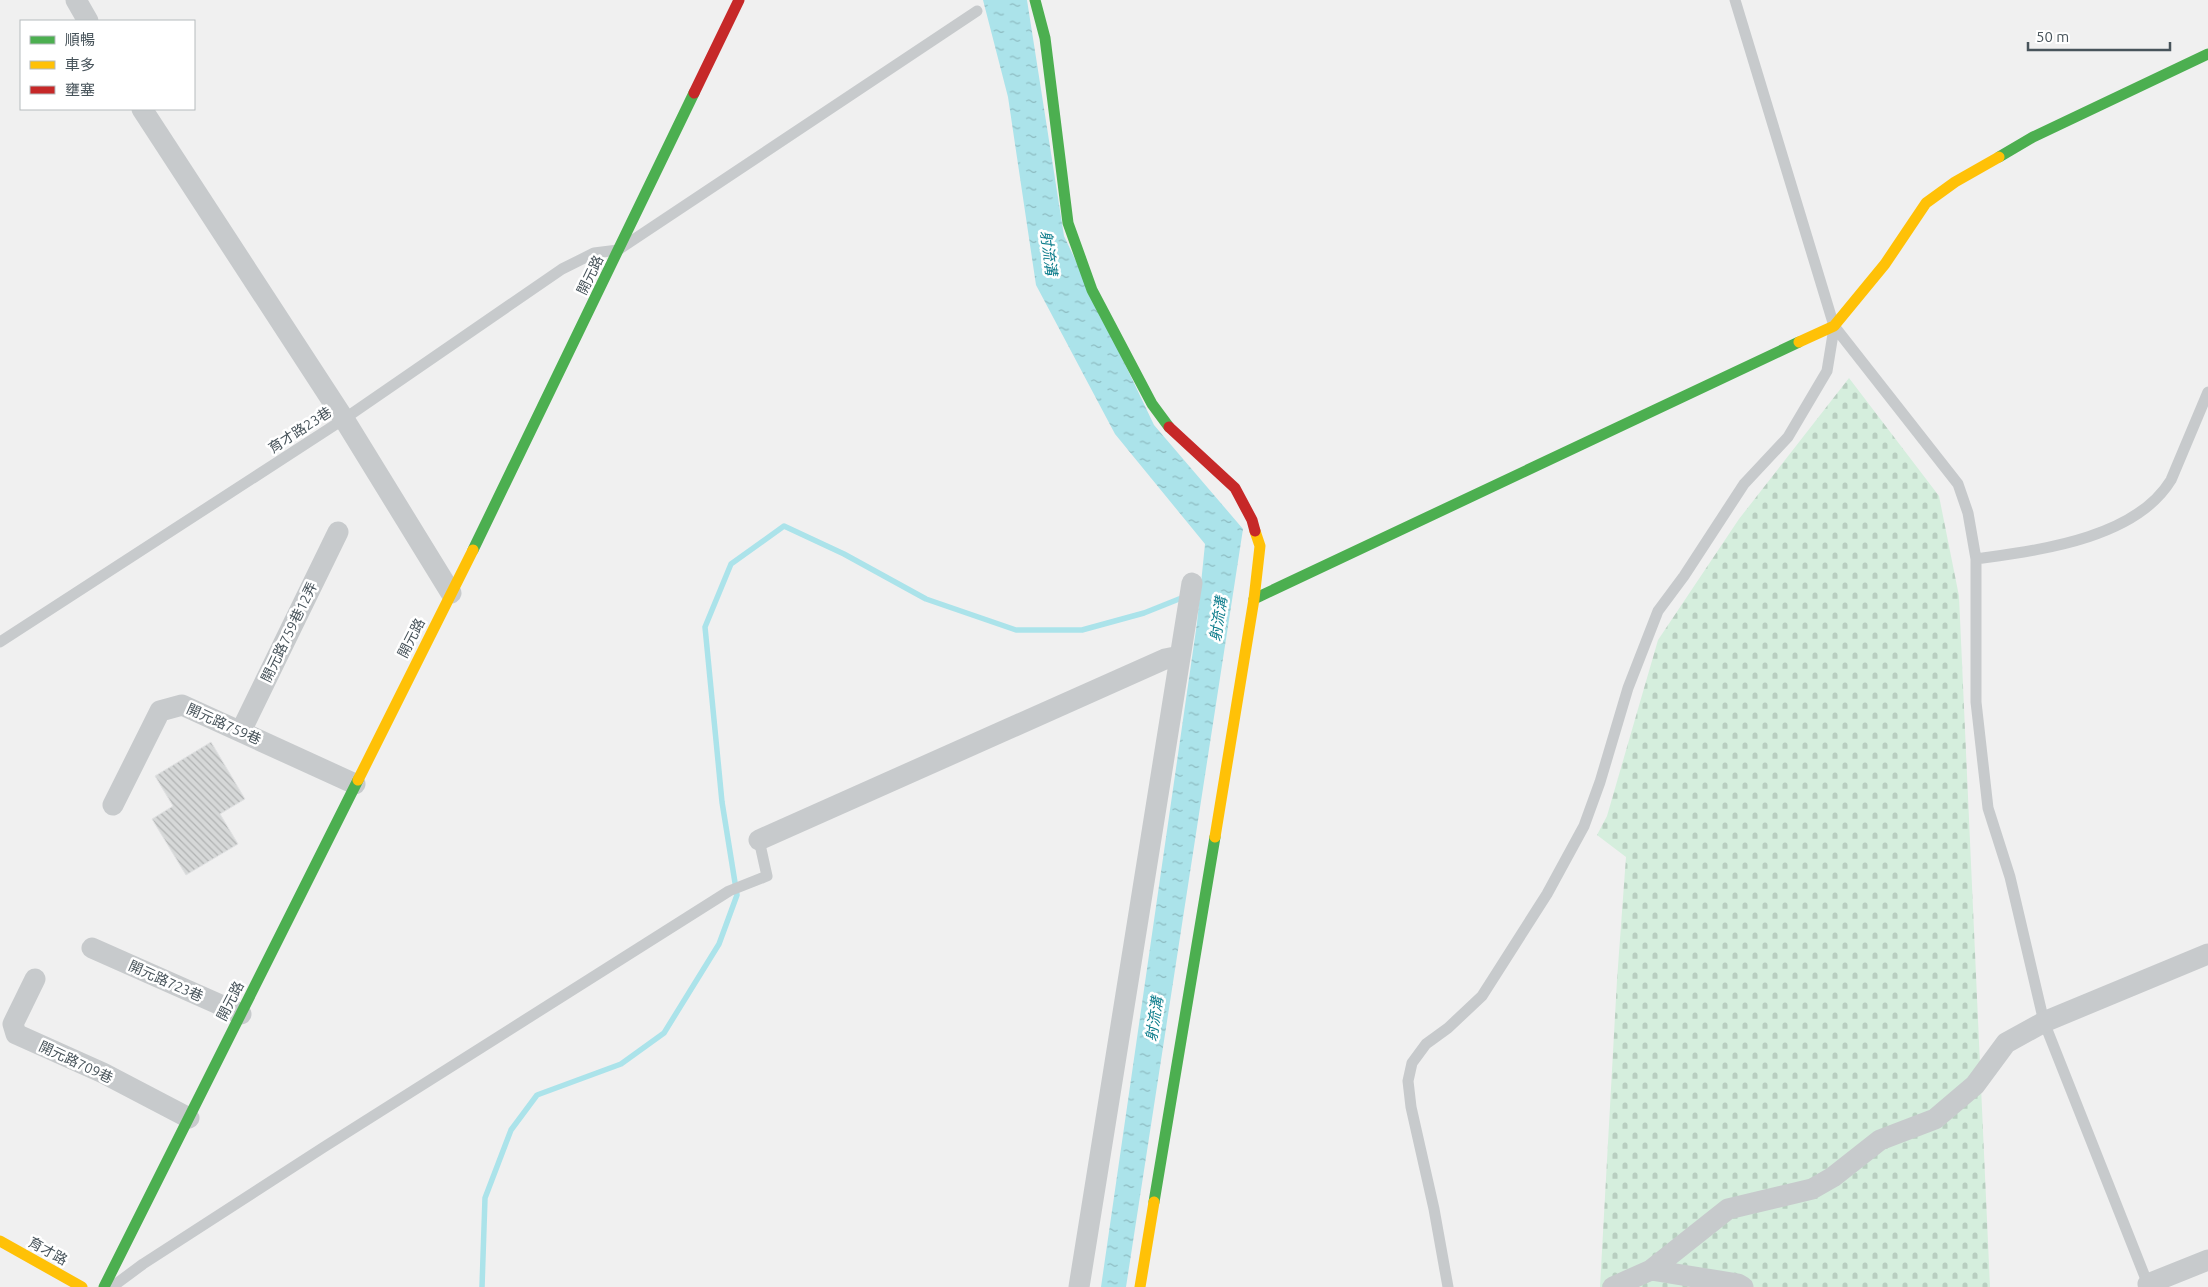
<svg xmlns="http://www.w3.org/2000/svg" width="2208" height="1287" font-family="Ubuntu,'Noto Sans TC',sans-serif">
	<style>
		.cemetery { fill: url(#cemetery-stones) }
		.water { fill: url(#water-ripples) }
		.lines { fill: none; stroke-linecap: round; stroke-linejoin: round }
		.stream { stroke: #abe3ea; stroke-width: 5.5 }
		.building { fill: url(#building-back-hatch); stroke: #e1e2e3 }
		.lane { stroke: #c7cacc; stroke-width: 11 }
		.street { stroke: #c7cacc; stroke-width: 21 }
		.fast { stroke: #4caf50; stroke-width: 11 }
		.slow { stroke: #ffc107; stroke-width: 11 }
		.jam { stroke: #c62828; stroke-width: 11 }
		.labels { text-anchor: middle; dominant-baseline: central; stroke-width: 5; stroke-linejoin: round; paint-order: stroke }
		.street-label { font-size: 14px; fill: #48545b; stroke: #fff }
		.water-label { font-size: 15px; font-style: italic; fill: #127f8e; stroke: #fff }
	</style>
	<defs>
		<pattern id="cemetery-stones" width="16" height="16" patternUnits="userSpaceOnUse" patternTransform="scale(1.25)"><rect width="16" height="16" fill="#d5eedd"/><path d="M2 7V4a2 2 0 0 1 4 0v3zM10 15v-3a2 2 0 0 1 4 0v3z" fill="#b8cec0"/></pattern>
		<pattern id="water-ripples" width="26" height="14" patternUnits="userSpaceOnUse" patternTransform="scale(1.25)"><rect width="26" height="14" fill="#abe3ea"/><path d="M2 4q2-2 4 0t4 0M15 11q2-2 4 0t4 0" fill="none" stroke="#8dbbc1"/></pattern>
		<pattern id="building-back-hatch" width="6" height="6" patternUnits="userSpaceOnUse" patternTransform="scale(1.25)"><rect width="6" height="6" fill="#d6d8d8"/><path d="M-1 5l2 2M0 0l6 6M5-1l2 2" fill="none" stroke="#b0b2b2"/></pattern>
	</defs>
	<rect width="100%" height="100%" fill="#f0f0f0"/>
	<path class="cemetery" d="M1849,378L1939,496L1959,596L1990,1287H1600L1617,980L1626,857L1597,835L1607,816L1658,640L1739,519Z"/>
	<path class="water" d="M983,0H1027L1064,236L1154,425L1243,529L1126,1287H1101L1197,623L1205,544L1115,434L1036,285L1008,97Z"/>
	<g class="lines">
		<path class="stream" d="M482,1287L485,1198L511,1130L537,1095L621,1064L664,1033L719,944L737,895L722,802L705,627L731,564L784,526L844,554L926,599L1016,630H1082L1144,613L1184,597"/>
	</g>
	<path class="building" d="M211,742L245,799L220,814L238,844L186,875L152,819L173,806L155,776Z"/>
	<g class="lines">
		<path class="lane" d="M1735,0L1834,326L1958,484L1968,513L1976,559V702L1988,808L2010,877L2044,1022L2149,1287
			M1976,559C2039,550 2135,539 2171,480L2208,392
			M0,642L344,419L562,269L594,253L618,250L977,11
			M112,1287L143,1264L324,1147L729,891L767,876L759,840
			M1448,1287L1434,1209L1411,1107L1408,1081L1412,1063L1426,1044L1448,1028L1482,996L1547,894L1584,826L1600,782L1628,688L1658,611L1684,576L1744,484L1788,437L1827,371L1834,328"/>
		<path class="street" d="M76,0L88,21
			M142,109L344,419L451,593
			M241,731L338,532
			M113,805L160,711L182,705L355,784
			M759,840L1165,659L1180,656
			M92,948L241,1014
			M35,979L13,1024L16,1034L103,1073L189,1118
			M1651,1270L1738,1284L1743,1287
			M2148,1284L2208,1260
			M1079,1287L1192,583
			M1613,1287L1651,1270L1728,1209L1812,1189L1833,1177L1880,1140L1935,1119L1975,1085L2006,1043L2044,1022L2208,954"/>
		<path class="fast" d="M1035,0L1045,38L1068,223L1092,290L1152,404L1169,427
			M1999,157L2033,137L2208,54
			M473,550L694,93
			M1254,599L1799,342
			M1154,1202L1215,837
			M104,1287L358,780"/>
		<path class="slow" d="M1799,342L1834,326L1885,264L1926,203L1955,182L1999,157
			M358,780L473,550
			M1215,837L1254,599L1260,546L1255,531
			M0,1241L82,1287
			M1140,1287L1154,1202"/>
		<path class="jam" d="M694,93L739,0
			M1169,427L1235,488L1252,520L1255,531"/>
	</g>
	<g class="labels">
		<g class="street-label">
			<text transform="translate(590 275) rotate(-64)">開元路</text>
			<text transform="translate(300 430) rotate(-33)">育才路23巷</text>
			<text transform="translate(289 632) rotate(-64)">開元路759巷12弄</text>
			<text transform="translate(411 638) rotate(-63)">開元路</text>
			<text transform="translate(224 724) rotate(24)">開元路759巷</text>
			<text transform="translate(166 981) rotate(24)">開元路723巷</text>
			<text transform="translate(230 1001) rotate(-63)">開元路</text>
			<text transform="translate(76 1062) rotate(25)">開元路709巷</text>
			<text transform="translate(48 1251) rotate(29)">育才路</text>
		</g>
		<g class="water-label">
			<text transform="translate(1049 253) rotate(83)">射流溝</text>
			<text transform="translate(1218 619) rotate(-81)">射流溝</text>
			<text transform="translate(1154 1019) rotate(-81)">射流溝</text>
		</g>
	</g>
	<rect x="20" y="20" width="175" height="90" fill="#ffffff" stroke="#b6bbbd"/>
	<rect x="30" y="36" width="25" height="8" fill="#4caf50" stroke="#b6bbbd"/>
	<text x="65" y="45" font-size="15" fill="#48545b">順暢</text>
	<rect x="30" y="61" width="25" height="8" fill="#ffc107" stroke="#b6bbbd"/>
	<text x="65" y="70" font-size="15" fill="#48545b">車多</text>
	<rect x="30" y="86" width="25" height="8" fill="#c62828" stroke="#b6bbbd"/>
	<text x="65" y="95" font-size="15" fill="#48545b">壅塞</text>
	<path d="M2028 42v8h142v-8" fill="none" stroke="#48545b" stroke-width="2.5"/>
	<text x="2036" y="42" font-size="15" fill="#48545b" stroke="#ffffff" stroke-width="4" paint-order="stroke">50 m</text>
</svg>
